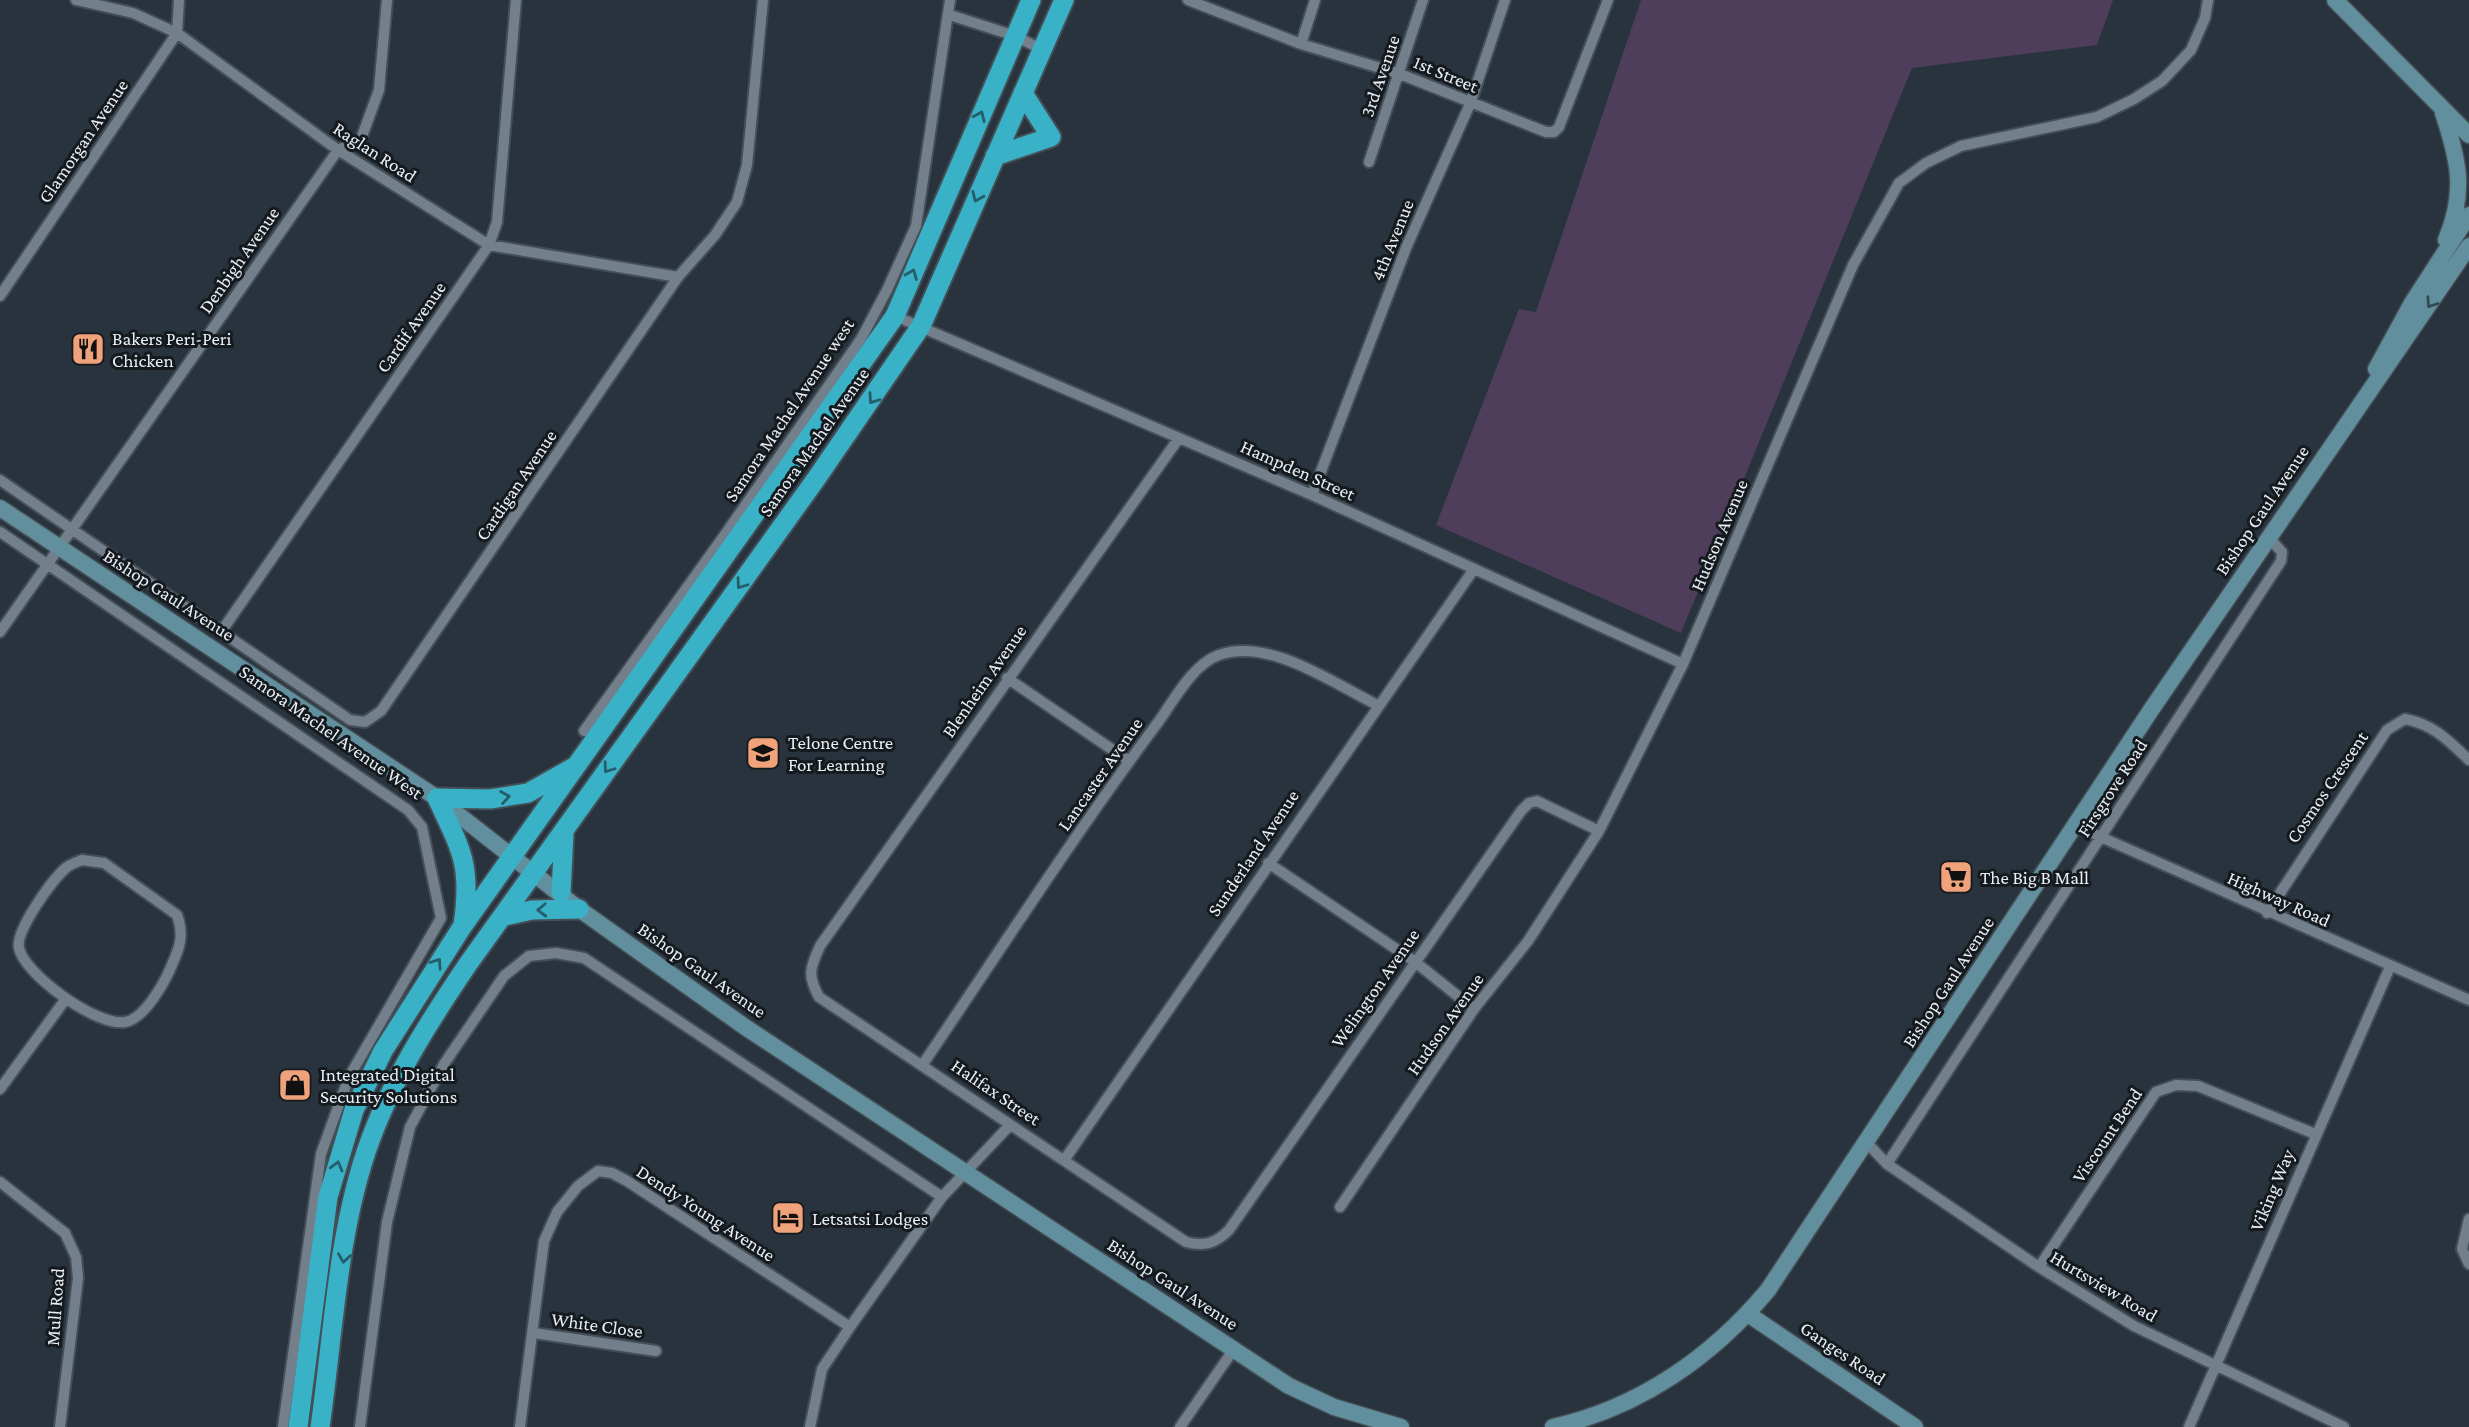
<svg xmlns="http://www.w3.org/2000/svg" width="2469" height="1427" font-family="'Crimson Pro',serif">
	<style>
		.green { fill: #4f3e5b }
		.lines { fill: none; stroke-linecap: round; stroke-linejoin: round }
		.street-casing { stroke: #444e56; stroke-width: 14 }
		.secondary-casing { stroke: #444e56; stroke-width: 19 }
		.highway-casing { stroke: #444e56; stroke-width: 23 }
		.street { stroke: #73808c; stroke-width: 10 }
		.secondary { stroke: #628f9d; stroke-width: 16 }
		.highway { stroke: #39b1c6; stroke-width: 19 }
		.oneway { stroke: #255e6a }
		.oneway2 { stroke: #344951 }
		.labels { text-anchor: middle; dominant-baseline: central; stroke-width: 6; stroke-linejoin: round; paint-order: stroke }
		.street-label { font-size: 19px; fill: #e8eff6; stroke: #151a1f }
		.poi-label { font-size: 19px; fill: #e8eff6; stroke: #151a1f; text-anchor: start }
	</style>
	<rect width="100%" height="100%" fill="#28333d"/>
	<path class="green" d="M1641,0H2113L2097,45L1912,68L1681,633L1436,525L1519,309L1536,312Z"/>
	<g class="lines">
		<defs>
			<path id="street" d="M76,0L133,13L177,33L338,150L489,245L678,277
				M1188,0L1301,44L1400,74L1546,132H1554L1559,127L1608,0
				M950,15L1015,36L1043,50
				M1301,44L1315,0
				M1369,162L1423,0
				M0,296L177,33L179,0
				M895,316L1312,495L1683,664
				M1179,438L820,946C810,968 807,975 819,997L1186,1242C1205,1247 1216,1243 1229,1230L1521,811L1529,803L1537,801L1599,831
				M0,480L350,720L365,722L381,711L678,277L715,235L737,202L747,165L763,0
				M1312,495L1406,248L1470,104L1505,0
				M0,532L408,810L422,827L441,918L349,1077L321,1154L283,1427
				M0,632L338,150L361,139L379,90L387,0
				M221,632L489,245L497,222L516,0
				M1007,678L1129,761
				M584,731L724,536L861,339L887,290L916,226L950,0
				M2076,826L2469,1000
				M82,860L104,863L177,915C186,939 177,953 167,976C159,991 143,1019 125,1022C97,1027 24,974 19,948C15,931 53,878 67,867C71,864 77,862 82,860Z
				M1268,863L1414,961L1474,1009
				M2267,913L2387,730L2405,719C2433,724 2449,741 2469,760
				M923,1064C1001,949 1076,832 1159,721C1174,700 1193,664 1219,655C1268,637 1333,683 1377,705
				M0,1089L65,1000
				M1867,1143L1887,1164L2039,1267L2134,1326L2344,1427
				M1065,1159L1474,569
				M1887,1164L2281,561L2282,552L2269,538
				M0,1182L65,1233L76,1257L78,1278L60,1427
				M1340,1207L1474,1009L1528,941L1599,831L1683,664L1853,265L1899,183L1926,163L1961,146L2097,117L2134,99L2162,81L2191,50L2205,18L2208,0
				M2469,1219L2462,1249L2469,1264
				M2039,1267L2156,1092L2176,1085L2198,1086L2315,1134
				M534,1333L656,1351
				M360,1427L387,1222L410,1127L444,1064L504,976L529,956L556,953L584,958L942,1197
				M520,1427L544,1241L557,1212L578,1186L598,1171L612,1173L627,1181L850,1327
				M810,1427L822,1369L850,1327L942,1197L1010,1125
				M1180,1427L1234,1349
				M2189,1427L2390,967"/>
			<path id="secondary" d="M2335,0L2469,135
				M2443,113C2459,161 2466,192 2446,240
				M2376,369L2412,303L2469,215
				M0,508L437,798L579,909L745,1027L1289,1386L1334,1407L1401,1427
				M1748,1314L1915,1427
				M1553,1427C1639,1408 1712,1357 1768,1290L2153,707L2469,246"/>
			<path id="highway" d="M995,156L1051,137L1023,93
				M561,892L564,833
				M505,916L532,910L579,909
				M463,925C472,864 461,850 437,798L490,799L528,793L574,767
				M298,1427L328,1197L354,1110L383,1051L462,927L895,316L1031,0
				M320,1427C333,1337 337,1239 366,1152C389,1084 428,1023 468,964L816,479L921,326L1064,0"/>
		</defs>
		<use href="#street" class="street-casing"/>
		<use href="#secondary" class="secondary-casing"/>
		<use href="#highway" class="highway-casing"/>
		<use href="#street" class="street"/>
		<use href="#secondary" class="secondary"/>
		<use href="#highway" class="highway"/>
	</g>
	<defs><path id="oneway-chevron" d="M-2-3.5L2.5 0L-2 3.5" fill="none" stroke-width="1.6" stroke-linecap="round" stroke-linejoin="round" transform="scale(1.75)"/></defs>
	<g class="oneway">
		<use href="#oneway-chevron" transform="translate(980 116) rotate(-66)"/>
		<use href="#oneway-chevron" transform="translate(977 197) rotate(114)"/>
		<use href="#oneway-chevron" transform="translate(912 274) rotate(-68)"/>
		<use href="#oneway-chevron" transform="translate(873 399) rotate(125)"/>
		<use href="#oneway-chevron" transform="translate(741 584) rotate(126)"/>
		<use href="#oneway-chevron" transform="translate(608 768) rotate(126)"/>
		<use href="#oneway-chevron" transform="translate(505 797) rotate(-9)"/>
		<use href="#oneway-chevron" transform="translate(542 910) rotate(178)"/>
		<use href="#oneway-chevron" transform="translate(437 963) rotate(-56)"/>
		<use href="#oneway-chevron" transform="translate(337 1166) rotate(-75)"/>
		<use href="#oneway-chevron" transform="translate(344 1258) rotate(98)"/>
	</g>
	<use class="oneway2" href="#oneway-chevron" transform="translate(2431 303) rotate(124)"/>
	<defs>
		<symbol id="restaurant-square" viewBox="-11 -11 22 22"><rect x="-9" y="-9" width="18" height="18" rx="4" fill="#f0a27a" stroke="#151a1f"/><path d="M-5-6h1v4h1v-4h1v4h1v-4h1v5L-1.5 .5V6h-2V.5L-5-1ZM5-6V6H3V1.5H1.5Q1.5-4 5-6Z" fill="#111"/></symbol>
		<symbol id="university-square" viewBox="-11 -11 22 22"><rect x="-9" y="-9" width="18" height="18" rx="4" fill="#f0a27a" stroke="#151a1f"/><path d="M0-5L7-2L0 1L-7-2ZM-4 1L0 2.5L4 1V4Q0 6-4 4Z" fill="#111"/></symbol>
		<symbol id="supermarket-square" viewBox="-11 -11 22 22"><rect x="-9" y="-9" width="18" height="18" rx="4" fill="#f0a27a" stroke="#151a1f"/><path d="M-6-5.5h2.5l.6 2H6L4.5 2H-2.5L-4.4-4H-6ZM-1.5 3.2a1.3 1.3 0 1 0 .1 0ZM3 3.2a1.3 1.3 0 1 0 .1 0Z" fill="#111"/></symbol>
		<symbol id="shop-square" viewBox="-11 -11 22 22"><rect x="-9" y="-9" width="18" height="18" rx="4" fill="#f0a27a" stroke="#151a1f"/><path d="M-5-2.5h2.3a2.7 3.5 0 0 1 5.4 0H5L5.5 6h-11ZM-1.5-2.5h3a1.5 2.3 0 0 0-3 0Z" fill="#111"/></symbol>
		<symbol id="hotel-square" viewBox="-11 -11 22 22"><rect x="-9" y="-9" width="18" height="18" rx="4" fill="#f0a27a" stroke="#151a1f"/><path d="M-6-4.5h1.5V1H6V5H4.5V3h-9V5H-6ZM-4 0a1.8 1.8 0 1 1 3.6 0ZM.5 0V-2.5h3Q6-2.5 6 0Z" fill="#111"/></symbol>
	</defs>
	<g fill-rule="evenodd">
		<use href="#restaurant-square" x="69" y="330" width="38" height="38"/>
		<use href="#university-square" x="744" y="734" width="38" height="38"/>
		<use href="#supermarket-square" x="1937" y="858" width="38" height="38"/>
		<use href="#shop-square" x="276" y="1066" width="38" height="38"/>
		<use href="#hotel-square" x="769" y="1199" width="38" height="38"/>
	</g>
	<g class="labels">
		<g class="street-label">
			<text transform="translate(1446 74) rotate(23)">1st Street</text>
			<text transform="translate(1380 76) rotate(-71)">3rd Avenue</text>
			<text transform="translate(83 141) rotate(-56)">Glamorgan Avenue</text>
			<text transform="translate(375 152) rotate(33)">Raglan Road</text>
			<text transform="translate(1392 240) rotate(-68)">4th Avenue</text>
			<text transform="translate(239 260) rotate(-55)">Denbigh Avenue</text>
			<text transform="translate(411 327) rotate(-55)">Cardif Avenue</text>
			<text transform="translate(789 410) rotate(-56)">Samora Machel Avenue west</text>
			<text transform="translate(814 442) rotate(-55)">Samora Machel Avenue</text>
			<text transform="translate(1298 470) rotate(24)">Hampden Street</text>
			<text transform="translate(516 485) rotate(-56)">Cardigan Avenue</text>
			<text transform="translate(2262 510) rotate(-56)">Bishop Gaul Avenue</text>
			<text transform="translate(1719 535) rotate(-67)">Hudson Avenue</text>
			<text transform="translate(169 595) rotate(33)">Bishop Gaul Avenue</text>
			<text transform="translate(984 681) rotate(-55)">Blenheim Avenue</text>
			<text transform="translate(331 732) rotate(35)">Samora Machel Avenue West</text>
			<text transform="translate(1100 774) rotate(-55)">Lancaster Avenue</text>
			<text transform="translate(2327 787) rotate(-56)">Cosmos Crescent</text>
			<text transform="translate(2112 788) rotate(-57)">Firsgrove Road</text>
			<text transform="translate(1253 853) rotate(-56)">Sunderland Avenue</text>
			<text transform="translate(2279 899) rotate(24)">Highway Road</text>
			<text transform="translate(702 970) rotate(35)">Bishop Gaul Avenue</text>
			<text transform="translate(1948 982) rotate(-57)">Bishop Gaul Avenue</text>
			<text transform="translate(1375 988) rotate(-55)">Welington Avenue</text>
			<text transform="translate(1445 1024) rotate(-55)">Hudson Avenue</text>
			<text transform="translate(996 1092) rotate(34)">Halifax Street</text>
			<text transform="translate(2107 1135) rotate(-56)">Viscount Bend</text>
			<text transform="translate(2272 1190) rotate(-67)">Viking Way</text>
			<text transform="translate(706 1213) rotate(33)">Dendy Young Avenue</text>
			<text transform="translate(1173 1284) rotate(33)">Bishop Gaul Avenue</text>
			<text transform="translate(2104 1286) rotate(31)">Hurtsview Road</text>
			<text transform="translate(55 1307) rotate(-86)">Mull Road</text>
			<text transform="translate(597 1325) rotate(8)">White Close</text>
			<text transform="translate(1843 1353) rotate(34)">Ganges Road</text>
		</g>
		<g class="poi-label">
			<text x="112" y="338">Bakers Peri-Peri<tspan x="112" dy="22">Chicken</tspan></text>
			<text x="788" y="742">Telone Centre<tspan x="788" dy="22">For Learning</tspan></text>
			<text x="1980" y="877">The Big B Mall</text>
			<text x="320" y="1074">Integrated Digital<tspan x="320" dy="22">Security Solutions</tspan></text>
			<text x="812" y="1218">Letsatsi Lodges</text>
		</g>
	</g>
</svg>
